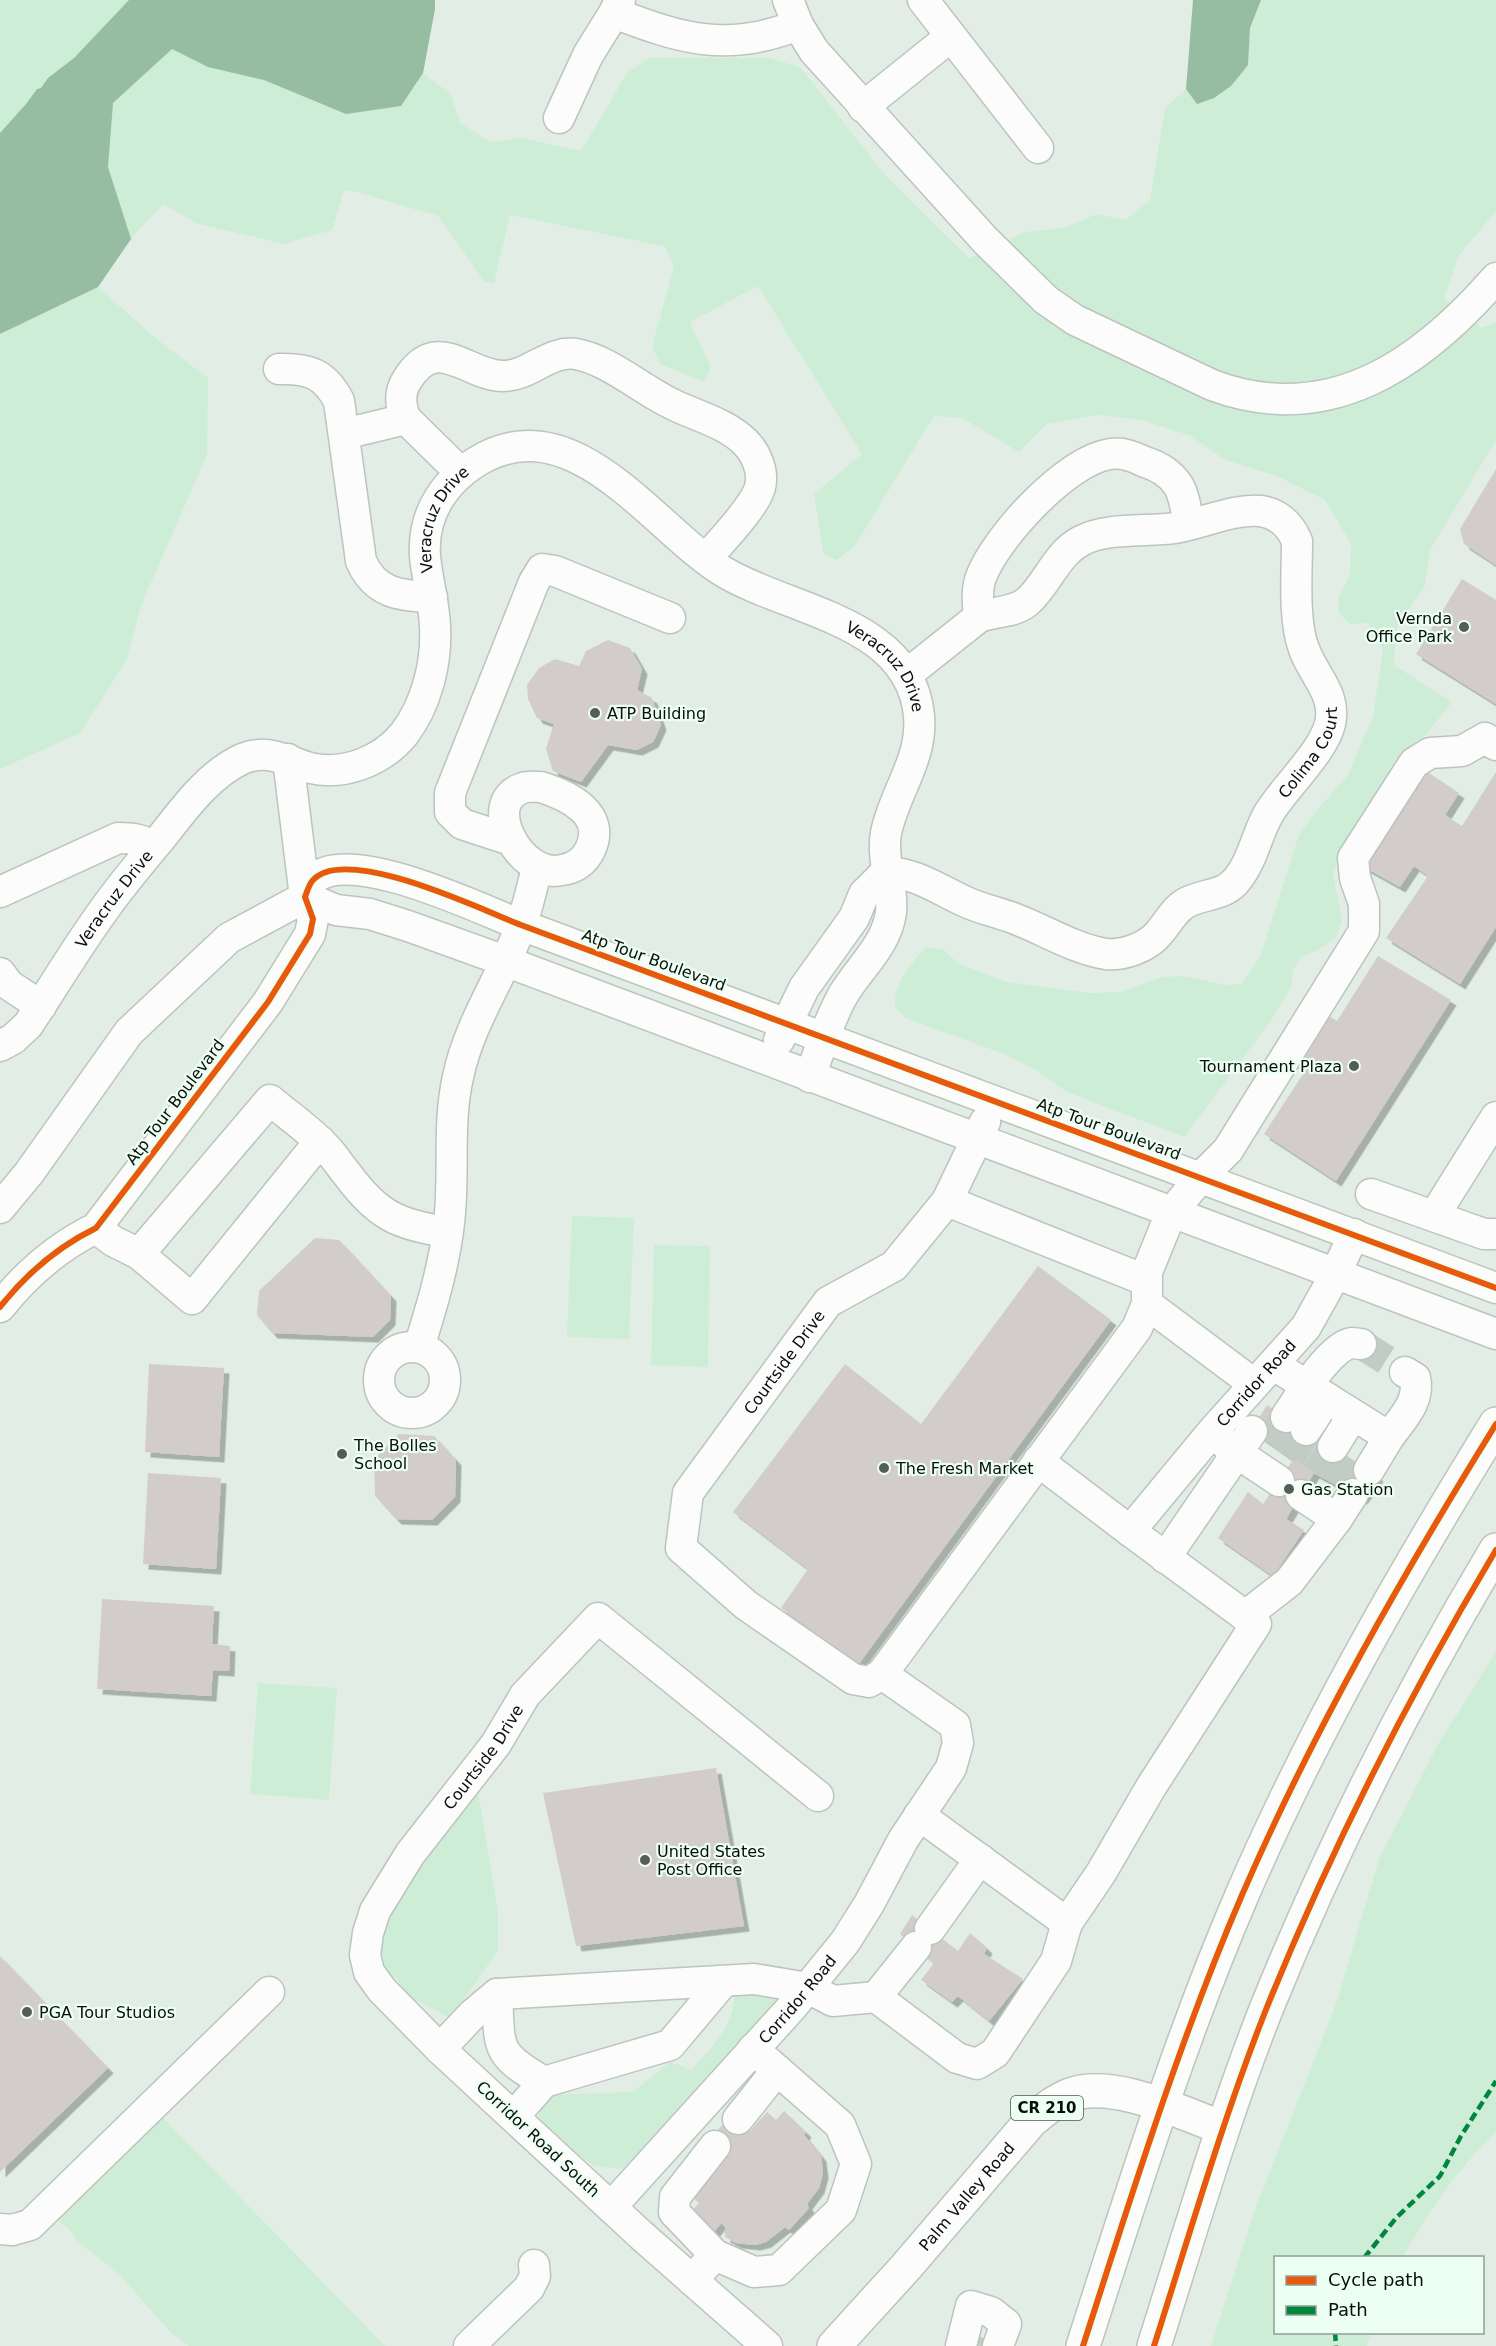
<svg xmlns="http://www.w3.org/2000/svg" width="1496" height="2346" font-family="'DejaVu Sans',sans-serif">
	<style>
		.green { fill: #ceedd7 }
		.water { fill: #96bca2 }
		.building { fill: #d2ccca; filter: url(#shadow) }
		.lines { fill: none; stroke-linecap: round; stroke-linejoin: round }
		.minor-tunnel { stroke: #c1cdc4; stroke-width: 30; stroke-dasharray: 30 15; stroke-linecap: butt }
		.minor-casing { stroke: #bcc4bd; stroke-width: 33 }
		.major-casing { stroke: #bcc4bd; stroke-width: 36 }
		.minor { stroke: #fbfcfb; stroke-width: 30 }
		.major { stroke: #fbfcfb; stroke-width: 33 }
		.quiet { stroke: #00873e; stroke-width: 4.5; stroke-dasharray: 9 4.5; stroke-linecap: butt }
		.cycleway-casing { stroke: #edfff2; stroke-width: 10 }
		.cycleway { stroke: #e8590c; stroke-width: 6 }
		.poi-dot { fill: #545d57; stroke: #edfff2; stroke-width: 2 }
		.labels { text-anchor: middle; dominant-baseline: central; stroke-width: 4.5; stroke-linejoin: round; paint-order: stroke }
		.shield { fill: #edfff2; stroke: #4d5750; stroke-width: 1.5 }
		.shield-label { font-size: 15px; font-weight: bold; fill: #080f0a }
		.street-label { font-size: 16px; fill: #080f0a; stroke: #edfff2 }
		.poi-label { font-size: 16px; fill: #080f0a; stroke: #edfff2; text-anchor: start }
	</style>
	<defs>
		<filter id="shadow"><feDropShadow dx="5.5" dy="5.5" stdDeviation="0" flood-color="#0004"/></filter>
	</defs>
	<rect width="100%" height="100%" fill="#e2eee5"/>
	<path class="green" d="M0,0H435V9L423,73L451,94L460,123L491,142L521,138L581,151L627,73L649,58H769L800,67L886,176L969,258L1026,232L1063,228L1097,214L1125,220L1150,200L1165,108L1186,89L1197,103L1248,65L1250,28L1261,0H1496V211L1459,255L1444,298L1482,328L1496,322V440L1430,550L1425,585L1395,631L1394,665L1452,702L1387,783L1341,852L1333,874L1342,920L1336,938L1318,950L1301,957L1293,970L1291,988L1272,1019L1184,1137L1067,1092L1036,1070L1004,1054L905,1018L895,1007C894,981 910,965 926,947L943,949L959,964L1007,982L1089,993L1121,992L1162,977L1183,976L1225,985L1241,984L1260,957L1299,835L1315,812L1348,775L1373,716L1383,651L1368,623L1350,624L1338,612L1339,596L1350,574L1351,544L1325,500L1277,476L1225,460L1191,436L1142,420L1097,415L1047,424L1019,452L962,418L934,416L854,547L837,560L823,553L814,494L862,454L758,286L690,322L711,368L704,382L660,364L652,347L674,266L664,246L510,215L494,283L484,281L438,216L357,192L344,190L332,230L284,244L198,224L163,204L131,239L98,287L154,337L208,378L207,455L142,603L126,661L80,733L0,769Z
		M572,1216L634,1218L629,1339L567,1337Z
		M654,1245L710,1246L708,1367L651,1365Z
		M1496,1652V2132C1458,2168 1429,2211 1403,2257L1276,2258V2332L1371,2333L1367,2346H1211L1253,2215L1337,2001L1379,1859L1437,1746Z
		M258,1683L337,1688L329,1800L250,1794Z
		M477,1785L498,1912V1951L460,2004L448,2017L412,1998L379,1959L381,1908Z
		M772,1989L775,2001L735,2047L628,2163L620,2169L594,2166L541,2127L539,2114L546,2095L632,2092L671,2062L692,2070C712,2045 735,2027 734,1993Z
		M161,2116L385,2346H189L170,2332L119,2274L77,2241L70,2230L54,2219Z"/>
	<path class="water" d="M129,0H435V9L423,73L401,106L346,114L264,80L208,67L172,49L113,103L108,167L131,239L98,287L0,334V133L26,104L37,89L41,88L48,78L74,58Z
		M1193,0H1261L1250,28L1248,65L1231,86L1214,98L1197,104L1186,89Z"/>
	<path class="building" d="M1496,469V565L1464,544L1460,529Z
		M1462,579L1496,600V704L1416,654Z
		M608,640L630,648L642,669L637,690L652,698L661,725L653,742L637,750L608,745L581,782L553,771L546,749L554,724L537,718L528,699L527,685L539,668L555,659L579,666L586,651Z
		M1423,769L1459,793L1445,815L1462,826L1496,772V927L1460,984L1386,938L1428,876L1414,866L1400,887L1364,867Z
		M1378,956L1451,1000L1336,1181L1264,1134L1305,1071L1292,1062L1324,1013L1337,1021Z
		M315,1238L339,1240L391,1296L390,1320L373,1337L272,1333L257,1315L259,1291Z
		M1038,1266L1111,1320L858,1665L781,1608L808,1569L733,1512L845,1364L921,1424Z
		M149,1364L224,1368L219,1457L145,1452Z
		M1267,1405L1378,1476L1362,1499L1314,1473L1286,1519L1304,1530L1273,1576L1218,1538L1248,1492L1263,1504L1293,1460L1251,1430Z
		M399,1434L434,1436L456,1460L455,1497L432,1520L396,1519L375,1496L374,1459Z
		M148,1473L221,1478L216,1569L143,1564Z
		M102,1599L214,1606L212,1644L230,1646L229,1671L213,1670L211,1696L97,1689Z
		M716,1768L744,1926L576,1946L543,1793Z
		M912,1915L958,1951L970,1933L987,1948L984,1954L1023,1979L989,2021L958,1996L952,2002L921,1980L934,1963L900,1934Z
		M0,1956L108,2068L0,2172Z
		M784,2111L806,2132L804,2135L821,2156L823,2173L819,2188L807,2204L809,2208L789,2230L785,2227L766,2242L755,2245L736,2243L725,2237V2227L721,2223L714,2232L692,2211L699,2203L690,2194L709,2140L732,2114L750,2131L767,2112L776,2120Z
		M974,2335L995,2342L994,2346H971Z"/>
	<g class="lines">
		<path class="minor-tunnel" d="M1361,1344L1405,1372
			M1269,1443L1286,1417
			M1290,1458L1306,1430
			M1317,1474L1333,1447
			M1336,1485L1353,1459
			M982,2346L984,2338"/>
		<defs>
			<g id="minor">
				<path d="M788,0L798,25L814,51L985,240L1046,300L1075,320L1212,385C1329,429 1421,364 1496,278"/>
				<path d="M923,0L1038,148"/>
				<path d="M614,13C682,39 727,53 798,25"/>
				<path d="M863,107L950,37"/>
				<path d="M559,118L588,55L614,13L620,0"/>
				<path d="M279,369C309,368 325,374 339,401L361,561C375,593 399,596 432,597"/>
				<path d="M344,434L406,419"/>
				<path d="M461,473L406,419C400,406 399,392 407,380C437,331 467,376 503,376C530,376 549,350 576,354C609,360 642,390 672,404C696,416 726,423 745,442C756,453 764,471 760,487C755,507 720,542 706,559"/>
				<path d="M979,617C978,604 976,590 981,577C996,537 1067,460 1110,454C1123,452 1134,457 1145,462C1158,466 1170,473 1178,485C1185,496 1186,512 1189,524"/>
				<path d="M541,787C569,796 607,814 590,850C584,862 575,868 562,870C520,880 479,801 523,788C528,786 536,787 541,787Z"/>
				<path d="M511,840L462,824L450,812V793L534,582L542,569L555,571L670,618"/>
				<path id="s1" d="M886,872C917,873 939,890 966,902C981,909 997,912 1013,918C1043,929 1074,949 1106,954C1123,956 1148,947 1159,933C1169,922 1175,907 1190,901C1206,894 1223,895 1235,882C1253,862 1256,835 1269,813C1285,787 1323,752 1330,724C1337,694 1313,675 1304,649C1293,621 1297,572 1297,541C1290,525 1278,513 1260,511C1235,508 1201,524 1175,528C1147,532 1106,527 1081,541C1056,554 1047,585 1027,602C1014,613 994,611 979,617L906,675"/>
				<path d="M0,892L118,838C132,838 142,839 153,847"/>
				<path d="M305,897C307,892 309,884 313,880C347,844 482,910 521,925L1496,1288"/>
				<path d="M305,897L336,910L370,914L408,926L505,961L1496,1334"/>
				<path d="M0,973L9,985L41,1006"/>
				<path d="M779,1040L804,988L854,918L864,894L886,872"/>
				<path id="s2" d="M0,1046L13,1039L28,1025C54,986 78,945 106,907C123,883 142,861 161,838C184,809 208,775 242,759C268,748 286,761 310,768C344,776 382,761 404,734C427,704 437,662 435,626C434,602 427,579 425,556C422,512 447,477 485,457C578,409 656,531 724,572C789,611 911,621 919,716C923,759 894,793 886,833C881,859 894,889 891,912C887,945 859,968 843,995C829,1020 820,1049 810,1077"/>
				<path d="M320,1141L192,1299L139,1254L270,1100C290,1117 313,1132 330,1152C336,1159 341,1167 347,1174C377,1215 398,1225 447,1232"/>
				<path d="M1371,1194L1484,1234H1496"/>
				<path d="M947,1201L1145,1280"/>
				<path d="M0,1208L29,1173L129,1032L229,938L305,897"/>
				<path d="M1434,1216L1496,1117"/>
				<path d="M96,1228L113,1241L139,1254"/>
				<path d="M1147,1304L1254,1384"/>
				<path d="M0,1307C27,1273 57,1247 96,1228L268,1002L310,934L313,919L305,897L288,759"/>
				<circle cx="412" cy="1380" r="33"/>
				<path d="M419,1347C432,1306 444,1266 449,1223C455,1174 447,1125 458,1077C469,1023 503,976 521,925C528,907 532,887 537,868"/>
				<path d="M1274,1365L1389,1437L1369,1470"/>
				<path d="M1286,1417C1297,1400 1331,1345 1352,1343C1353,1343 1360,1344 1361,1344"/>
				<path d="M1306,1430L1327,1398"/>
				<path d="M1389,1437C1401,1420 1421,1401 1415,1378L1405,1372"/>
				<path d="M1221,1440L1237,1453L1279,1481"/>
				<path d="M1333,1447L1353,1415"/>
				<path id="s3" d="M1038,1461L1130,1531L1212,1432L1306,1327L1335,1275L1354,1234"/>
				<path d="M1301,1495L1337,1519"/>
				<path d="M1165,1558L1252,1431"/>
				<path d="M1245,1616L1289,1582L1337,1519L1353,1494"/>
				<path id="s4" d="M882,1674L869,1682L853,1679L746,1605L681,1548L688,1493L828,1302L894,1266L947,1201L985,1122"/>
				<path d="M919,1815L1067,1923L1101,1873L1151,1787L1256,1624L1130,1531"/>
				<path d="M930,1929L980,1859"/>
				<path d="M497,1994C500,2049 494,2053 544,2082"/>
				<path d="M876,1997L916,1947"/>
				<path d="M440,2049L472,2015L497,1994L754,1979L808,1988L833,2001L876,1997L957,2058L977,2064L995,2053L1056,1961L1067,1923"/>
				<path d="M514,2116L544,2082L670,2045L723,1982"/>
				<path d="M738,2119L777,2070"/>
				<path d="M715,2146L675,2197L674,2212L715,2255"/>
				<path id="s5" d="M611,2207L792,2007L845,1942L869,1904L903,1840L951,1768L958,1743L955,1725L882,1674L1137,1328L1147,1304V1272L1171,1213L1201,1177L1228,1150L1364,931V904L1355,878L1353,858L1414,763L1430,753L1462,751L1485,738L1496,745"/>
				<path d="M0,2229L12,2230L30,2225L269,1992"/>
				<path d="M692,2280L715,2255L754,2272L779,2270L841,2210L856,2164L840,2125L753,2049"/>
				<path d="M469,2346L529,2288L535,2276L534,2265"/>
				<path id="s6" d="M767,2346L641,2235L440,2049L382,1990L369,1972L365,1955L368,1933L375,1911L410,1854L496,1744L525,1695L598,1618L818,1796"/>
				<path d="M961,2346L971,2306L991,2312L1006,2324L998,2346"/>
			</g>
			<g id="major">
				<path id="s7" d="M834,2346L906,2267L1031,2121C1043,2111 1055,2101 1070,2095C1113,2079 1181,2113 1223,2128"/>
				<path d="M1083,2346C1132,2194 1179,2041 1242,1895C1313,1731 1402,1576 1496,1424"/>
				<path d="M1154,2346C1190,2233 1223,2118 1267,2007C1331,1849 1408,1697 1496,1550"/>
			</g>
		</defs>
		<use href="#minor" class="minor-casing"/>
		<use href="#major" class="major-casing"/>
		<use href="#minor" class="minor"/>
		<use href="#major" class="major"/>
		<path class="quiet" d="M1364,2258L1397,2217L1440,2176L1461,2136L1496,2081
			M1335,2332L1336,2346"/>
		<defs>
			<path id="cycleway" d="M0,1307C27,1273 57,1247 96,1228L268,1002L310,934L313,919L305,897C307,892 309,884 313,880C347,844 482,910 521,925L1496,1288
				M1083,2346C1132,2194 1179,2041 1242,1895C1313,1731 1402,1576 1496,1424
				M1154,2346C1190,2233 1223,2118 1267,2007C1331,1849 1408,1697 1496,1550"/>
		</defs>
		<use href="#cycleway" class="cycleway-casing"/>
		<use href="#cycleway" class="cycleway"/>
	</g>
	<g class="poi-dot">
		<circle cx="1464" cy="627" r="6"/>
		<circle cx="595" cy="713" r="6"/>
		<circle cx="1354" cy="1066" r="6"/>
		<circle cx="342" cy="1454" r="6"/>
		<circle cx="884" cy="1468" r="6"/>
		<circle cx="1289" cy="1489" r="6"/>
		<circle cx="645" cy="1860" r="6"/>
		<circle cx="27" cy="2012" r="6"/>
	</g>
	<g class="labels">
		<rect class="shield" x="1011" y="2096" width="72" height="24" rx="4.5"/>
		<g class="shield-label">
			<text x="1047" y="2108">CR 210</text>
		</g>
		<g class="street-label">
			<text stroke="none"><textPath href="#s2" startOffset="782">Veracruz Drive</textPath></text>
			<text stroke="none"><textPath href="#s2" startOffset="1338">Veracruz Drive</textPath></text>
			<text stroke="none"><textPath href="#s1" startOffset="540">Colima Court</textPath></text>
			<text stroke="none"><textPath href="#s2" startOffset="188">Veracruz Drive</textPath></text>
			<text transform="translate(654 960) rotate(20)">Atp Tour Boulevard</text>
			<text transform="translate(175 1102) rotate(-53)">Atp Tour Boulevard</text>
			<text transform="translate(1109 1129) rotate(20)">Atp Tour Boulevard</text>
			<text stroke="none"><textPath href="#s4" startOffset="466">Courtside Drive</textPath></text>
			<text stroke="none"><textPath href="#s3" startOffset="310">Corridor Road</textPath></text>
			<text stroke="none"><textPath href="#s6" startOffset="798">Courtside Drive</textPath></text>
			<text stroke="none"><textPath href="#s5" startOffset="279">Corridor Road</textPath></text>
			<text transform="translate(538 2139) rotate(43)">Corridor Road South</text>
			<text stroke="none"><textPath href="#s7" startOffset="200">Palm Valley Road</textPath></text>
		</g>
		<g class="poi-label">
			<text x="1452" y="618" text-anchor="end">Vernda<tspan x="1452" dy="18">Office Park</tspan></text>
			<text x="607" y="713">ATP Building</text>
			<text x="1342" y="1066" text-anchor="end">Tournament Plaza</text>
			<text x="354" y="1445">The Bolles<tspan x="354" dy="18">School</tspan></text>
			<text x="896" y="1468">The Fresh Market</text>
			<text x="1301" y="1489">Gas Station</text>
			<text x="657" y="1851">United States<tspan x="657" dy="18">Post Office</tspan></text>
			<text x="39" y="2012">PGA Tour Studios</text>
		</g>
	</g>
	<rect x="1274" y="2256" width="210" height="78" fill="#edfff2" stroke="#919f95" stroke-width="1.5"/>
	<rect x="1286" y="2276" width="30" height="9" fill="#e8590c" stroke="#919f95" stroke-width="1.5"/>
	<text x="1328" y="2286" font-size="18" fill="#080f0a">Cycle path</text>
	<rect x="1286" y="2306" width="30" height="9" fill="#00873e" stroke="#919f95" stroke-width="1.5"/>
	<text x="1328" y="2316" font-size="18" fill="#080f0a">Path</text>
</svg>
